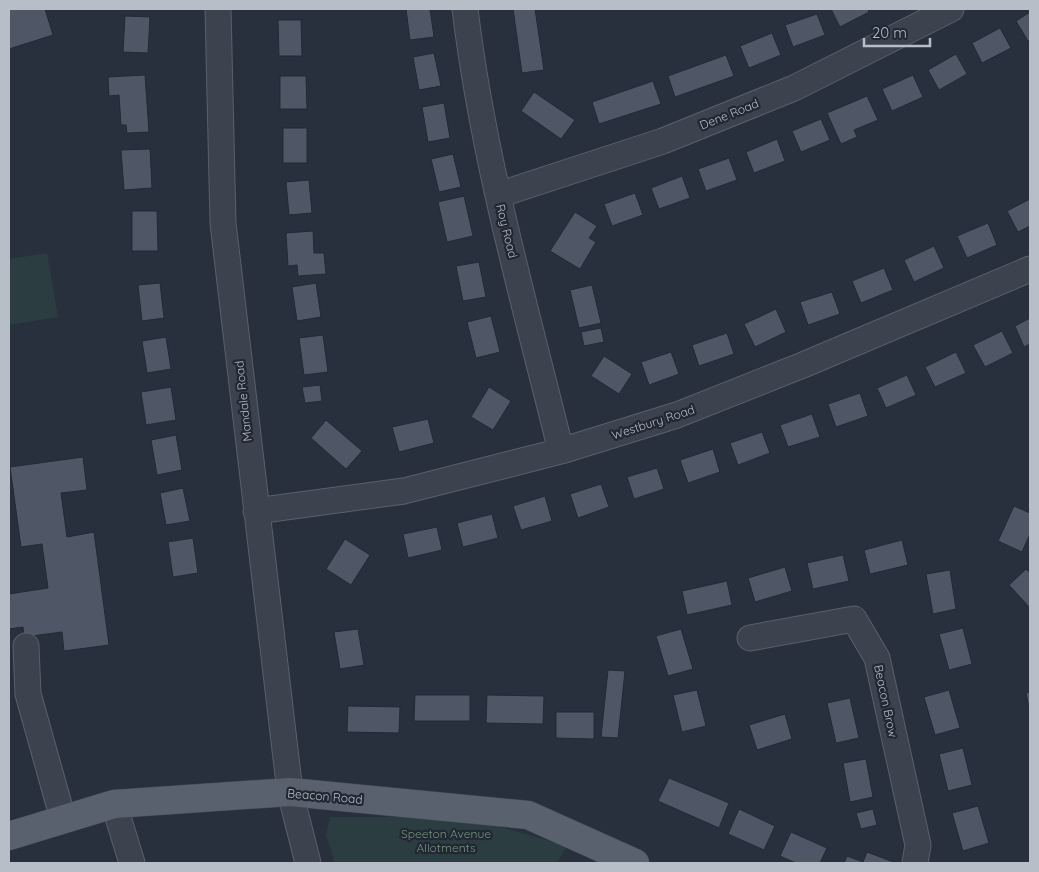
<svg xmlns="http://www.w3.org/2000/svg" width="1039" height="872" font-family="Quicksand,sans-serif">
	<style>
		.green { fill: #2b3d40 }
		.building { fill: #4f5766; stroke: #232935 }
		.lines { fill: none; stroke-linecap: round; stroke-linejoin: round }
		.minor-casing { stroke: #5a606b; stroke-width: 27 }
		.major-casing { stroke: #454b57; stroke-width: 29 }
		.minor { stroke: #3c424e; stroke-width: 25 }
		.major { stroke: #5a616e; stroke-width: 28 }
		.labels { text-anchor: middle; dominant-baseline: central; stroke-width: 4.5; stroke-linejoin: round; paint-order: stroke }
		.street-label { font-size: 12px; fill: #b8bec8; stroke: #212733 }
		.park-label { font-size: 12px; fill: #72977c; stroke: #212733 }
	</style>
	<rect width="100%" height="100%" fill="#28303e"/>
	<path class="green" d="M47,253L58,317L9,325V259Z
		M330,817H449L487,823L567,846L557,863H335L326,835Z"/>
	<path class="building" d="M9,9H45L53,35L9,49Z
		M406,9H430L434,37L410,40Z
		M513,9H535L544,70L522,73Z
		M831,9H868L869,12L840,27Z
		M1030,12V40L1028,41L1016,21Z
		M817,14L825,35L793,47L785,25Z
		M125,16L150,17L148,53L123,52Z
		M278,20H301L302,56H279Z
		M1000,28L1011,48L982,63L972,43Z
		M772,33L781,55L749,68L740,46Z
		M434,53L441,86L419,90L413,57Z
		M956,54L967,74L939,90L928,70Z
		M726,55L734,76L675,97L668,76Z
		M145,75L149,132L127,133L126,125H121L119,95L109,96L108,77Z
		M913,75L923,97L892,111L882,89Z
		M280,76H306L307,109H280Z
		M653,81L661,104L599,124L592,102Z
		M534,92L575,120L561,139L521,111Z
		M867,96L878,120L854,130L857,137L841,144L827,113Z
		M444,103L450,138L428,142L422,107Z
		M821,119L830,140L801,152L792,131Z
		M283,128H307V163H283Z
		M777,139L785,161L754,173L746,152Z
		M150,149L152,188L124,190L121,150Z
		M453,154L461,187L439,192L431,159Z
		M729,158L737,180L706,191L698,169Z
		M682,176L690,198L659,209L651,188Z
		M309,180L312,213L289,215L286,182Z
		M635,193L643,215L612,226L604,204Z
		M464,196L473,236L447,242L438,202Z
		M1030,199V226L1018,232L1007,211Z
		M132,211H157L158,251H132Z
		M575,212L597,226L589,238L596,242L580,269L550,251Z
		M988,223L997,245L967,258L957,236Z
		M313,231L314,253H324L326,274L298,276L297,265L288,266L286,233Z
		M934,246L944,268L914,282L904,260Z
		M479,262L486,297L463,301L456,266Z
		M884,268L893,290L861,303L852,281Z
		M160,283L164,318L142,321L138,285Z
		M316,283L321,317L297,321L292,287Z
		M592,285L601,323L579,328L570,290Z
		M832,292L840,314L808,325L800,302Z
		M776,309L786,332L755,347L744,324Z
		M491,316L500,352L476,358L467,322Z
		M1030,318V344L1024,347L1015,326Z
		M601,328L604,342L584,346L581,332Z
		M1002,331L1013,353L985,367L973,345Z
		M727,333L734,354L699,366L692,345Z
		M323,335L328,372L304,375L299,338Z
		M166,337L171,369L147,373L142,341Z
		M671,352L679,374L649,385L641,362Z
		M956,352L966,373L935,387L925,367Z
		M604,356L632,374L619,394L591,376Z
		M907,375L916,395L886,408L877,388Z
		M320,385L322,401L305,403L302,387Z
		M171,387L176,420L146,425L141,392Z
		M489,387L511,401L493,430L471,417Z
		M860,393L868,416L836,427L828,404Z
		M812,414L820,437L788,447L780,425Z
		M428,419L434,443L399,452L392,427Z
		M326,420L362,451L346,469L311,438Z
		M762,432L770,453L738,465L730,443Z
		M176,435L182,470L157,475L151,440Z
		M713,449L720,472L688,483L680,460Z
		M83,457L87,490L61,493L67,537L94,532L109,645L64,651L62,632L24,637L23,627L9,629V594L48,588L42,544L21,547L10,467Z
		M657,468L664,489L634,499L627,477Z
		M601,484L609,507L578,518L570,494Z
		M183,488L190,521L166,525L160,493Z
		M545,496L552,521L521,530L513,506Z
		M1014,506L1030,513V534L1022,552L998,541Z
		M492,514L498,538L463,547L457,523Z
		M437,527L442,550L408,558L403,534Z
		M193,538L198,573L173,577L168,542Z
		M345,539L370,555L351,585L326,569Z
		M902,540L908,565L870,574L864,550Z
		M843,555L849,581L813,589L807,563Z
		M785,567L792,591L755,602L748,578Z
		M1026,569L1030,573V608L1009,585Z
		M950,570L956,609L933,614L926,574Z
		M727,581L732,605L687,615L682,591Z
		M963,628L972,664L949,670L939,634Z
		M358,629L364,665L340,669L334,632Z
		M681,629L693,669L668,676L656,636Z
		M608,670L625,671L618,738L601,737Z
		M697,690L706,726L682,732L673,695Z
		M949,690L960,728L935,735L924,697Z
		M1030,692V713L1026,693Z
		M415,695H470V721H414Z
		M487,695L544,696L543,724L486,723Z
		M850,698L859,738L836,743L827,703Z
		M348,706L400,707L399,733L347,732Z
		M556,712H594V739L556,738Z
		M785,714L792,739L757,750L749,725Z
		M963,748L972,785L948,791L939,754Z
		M866,759L873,797L850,802L843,763Z
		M669,778L729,803L719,828L658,801Z
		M978,806L989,843L963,851L952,813Z
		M739,809L775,826L764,850L728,834Z
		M873,809L877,825L861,829L856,813Z
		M791,832L827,848L820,863H796L780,856Z
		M867,852L896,863H844L847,856L863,862Z"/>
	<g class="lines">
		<defs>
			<path id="minor" d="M218,9L223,223L290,792L308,863
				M465,9C483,159 525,305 561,451
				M498,195L663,141L794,88L951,9
				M256,511L404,491L561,451L677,415L803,365L1030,269
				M750,638L854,619L877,658L918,845L915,863
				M26,646L28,694L63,819
				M114,804L132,863"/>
			<path id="major" d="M9,836L114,804L290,792L528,815L635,863"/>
		</defs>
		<use href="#minor" class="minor-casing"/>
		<use href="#major" class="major-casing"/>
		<use href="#minor" class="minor"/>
		<use href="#major" class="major"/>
	</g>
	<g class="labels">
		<g class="street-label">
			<text transform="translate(729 114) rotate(-22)">Dene Road</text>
			<text transform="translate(507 231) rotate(76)">Roy Road</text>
			<text transform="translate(243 401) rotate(-96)">Mandale Road</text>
			<text transform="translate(653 422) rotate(-18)">Westbury Road</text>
			<text transform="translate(886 701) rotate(78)">Beacon Brow</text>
			<text transform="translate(325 796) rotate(5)">Beacon Road</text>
		</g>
		<g class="park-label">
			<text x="446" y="833">Speeton Avenue<tspan x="446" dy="14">Allotments</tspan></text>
		</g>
	</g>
	<rect width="1039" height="872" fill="none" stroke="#b8bec8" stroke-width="20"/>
	<path d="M864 38v8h66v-8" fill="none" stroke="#b8bec8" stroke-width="2.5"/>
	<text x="872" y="38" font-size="15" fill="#b8bec8" stroke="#212733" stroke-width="4" paint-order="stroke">20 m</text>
</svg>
